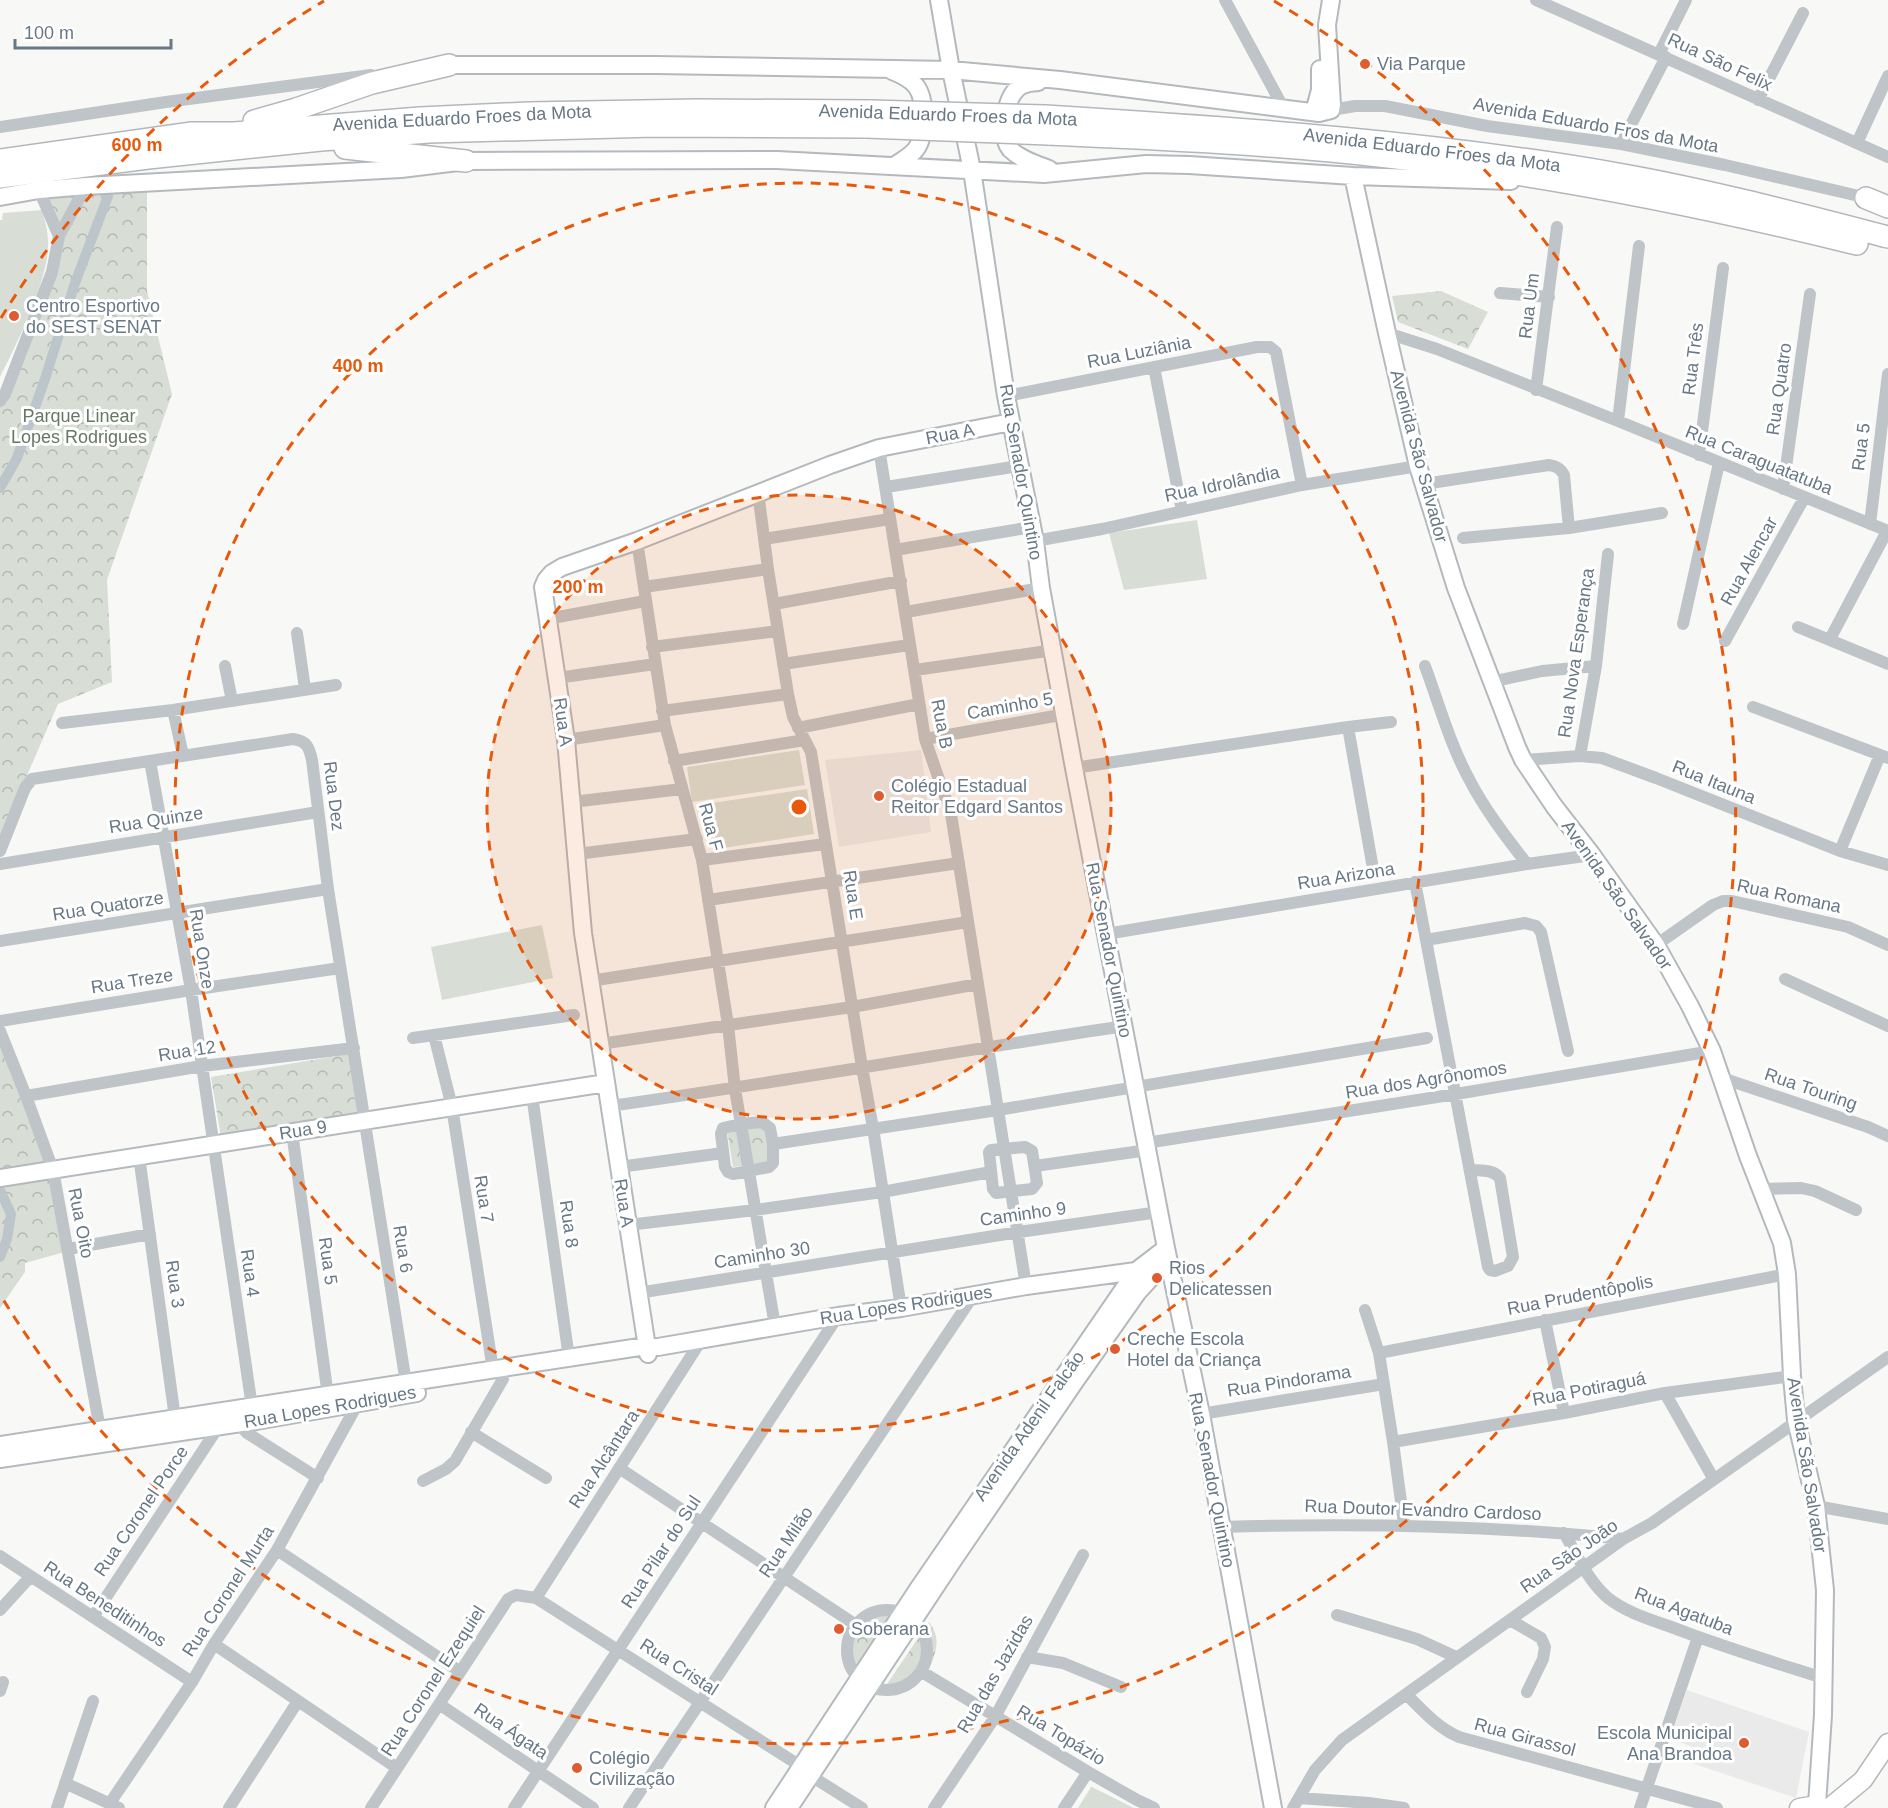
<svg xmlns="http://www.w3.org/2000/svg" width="1888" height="1808" font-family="Arial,sans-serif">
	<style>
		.built { fill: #e9eae9 }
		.grass { fill: #d8ddd5 }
		.forest { fill: url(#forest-crowns) }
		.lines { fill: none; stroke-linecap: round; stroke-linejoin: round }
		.canal { stroke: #bbc5ca; stroke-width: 10 }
		.secondary-casing { stroke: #b4b9be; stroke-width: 20 }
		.primary-casing { stroke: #b3b8bc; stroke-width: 21 }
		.highway-casing { stroke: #b3b7bb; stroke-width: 24 }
		.street { stroke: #bfc4c8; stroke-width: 12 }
		.secondary { stroke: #fff; stroke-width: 16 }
		.primary { stroke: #fff; stroke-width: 18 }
		.highway { stroke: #fff; stroke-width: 21 }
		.highway-bridge-casing { stroke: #b3b7bb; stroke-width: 24; stroke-linecap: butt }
		.highway-bridge { stroke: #fff; stroke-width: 21 }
		.ring { fill: none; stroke: #e8590c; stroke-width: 3; stroke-dasharray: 10 8 }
		.poi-dot { fill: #de5c30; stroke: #fff; stroke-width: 2 }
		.labels { text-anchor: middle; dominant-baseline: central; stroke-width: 6; stroke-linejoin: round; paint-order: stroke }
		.street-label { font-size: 18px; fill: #687886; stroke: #fff }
		.poi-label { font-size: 18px; fill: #687886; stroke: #fff; text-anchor: start }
		.park-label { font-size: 18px; fill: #667863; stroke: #fff }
		.centre { fill: #e8590c; stroke: #fff; stroke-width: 3 }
		.ring-label { font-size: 18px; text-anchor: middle; font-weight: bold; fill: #e8590c; stroke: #fff; stroke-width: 6; stroke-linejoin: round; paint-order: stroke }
	</style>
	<defs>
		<pattern id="forest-crowns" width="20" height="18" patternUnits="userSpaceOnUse" patternTransform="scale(1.5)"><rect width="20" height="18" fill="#d8ddd5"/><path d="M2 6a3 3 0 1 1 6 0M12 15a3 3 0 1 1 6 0" fill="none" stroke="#b3b8b2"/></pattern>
	</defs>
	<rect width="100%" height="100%" fill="#f8f9f6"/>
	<path class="built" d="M921,750L931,832L839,847L825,760Z
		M1687,1690L1809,1732L1796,1798L1689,1762L1693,1747L1670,1739Z"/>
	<path class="grass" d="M42,210C45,221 48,231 48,242C50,277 16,345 0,377V220H2L3,213Z
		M1197,520L1207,579L1124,590L1109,533Z
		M799,750L805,785L692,802L687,767Z
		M807,789L814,834L717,849L712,803Z
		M542,925L553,978L442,1000L431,947Z
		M1091,1787H1092L1134,1808H1078Z"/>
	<path class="forest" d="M147,183V291L172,394L107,580L112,682L58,704L25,780L0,854V407L11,389L26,357L52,272L60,236L40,191Z
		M1441,291L1488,312L1468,349L1398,322L1392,296Z
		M0,1028L28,1095L72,1250L25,1263V1272L0,1308Z
		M349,1054L360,1113L221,1137L211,1077Z
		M765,1125L770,1161L733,1167L727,1130Z
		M903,1605L858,1673C855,1664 851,1654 853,1645C858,1622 882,1609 903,1605Z
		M929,1622C935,1630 938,1638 936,1648C931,1678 913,1684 885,1687Z"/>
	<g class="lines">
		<path class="canal" d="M0,488L17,458L45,379L75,283L108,196
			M0,1190L11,1214L7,1239L0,1257"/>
		<defs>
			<path id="secondary" d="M939,0L951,70L972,170L1006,396L1035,541L1041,588L1074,768L1166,1248L1201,1414L1273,1808
				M449,65H656L951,70L1060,80L1319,113L1331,110L1332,105L1327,25L1331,0
				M892,71C900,74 910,79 916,86C926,99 926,136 916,149C911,156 901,161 894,166
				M1038,82C1030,83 1021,83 1016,90C1005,101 1000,137 1010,149C1020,159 1036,164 1049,169
				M1314,112L1320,90V69
				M1353,176L1387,333L1418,466L1456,588L1517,747L1523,760L1554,806L1592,855L1656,945L1690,1006L1712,1051L1748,1156L1782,1243L1787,1274L1792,1376L1796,1420L1816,1506L1825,1590L1823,1715L1817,1805
				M0,197L39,190L86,186L401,169L466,161L777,160L1044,174L1146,164L1189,165L1353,176L1511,181
				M0,1178L606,1083
				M648,1354L583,933L566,740L543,587L546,580L552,573L562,567L637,541L830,465L879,448L1011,422
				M0,1445L646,1346L658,1347L838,1316L901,1308L1026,1286L1136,1271L1153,1274
				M0,1459L256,1421L417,1393
				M774,1808L918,1589L1136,1271L1166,1248
				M789,1808L952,1562L1076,1380L1138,1292L1159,1269"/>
			<path id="primary" d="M1799,1808L1817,1805L1824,1808
				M1829,1808L1863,1780L1888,1743"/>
			<path id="highway" d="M1045,116C1237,128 1429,141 1618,174C1709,190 1799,214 1888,237
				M254,121L296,109L372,83L449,65
				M1048,134C1162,139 1275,144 1388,157C1546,174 1703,206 1857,244
				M345,148L466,161
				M0,160L192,133H234L420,118L529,113L697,110L871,111
				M0,177L148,158L321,140L429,132L654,126L866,127
				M1866,198L1888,207"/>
		</defs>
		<use href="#secondary" class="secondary-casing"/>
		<use href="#primary" class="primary-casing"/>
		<use href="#highway" class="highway-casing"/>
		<path class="street" d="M1225,0L1283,107
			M1536,0L1888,157
			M1659,54L1686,0
			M1758,100L1803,13
			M1331,110L1355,106H1385L1487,126L1621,144L1725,165L1872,199
			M0,127L166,102L371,75
			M1857,143L1888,76
			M1621,144L1666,57
			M39,190L59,236
			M1639,246L1618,421L1888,531
			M1500,293L1549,297
			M1387,333L1437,349L1618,421
			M1154,367L1182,511
			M1536,390L1557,227
			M1006,396L1257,347H1270L1276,352L1302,485
			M0,401L5,394L52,272L59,236L86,186
			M879,448L925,739L951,814L1026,1286
			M1699,455L1723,268
			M1424,484L1549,465C1556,466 1560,468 1564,475L1569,528
			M886,487L1019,466
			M1783,489L1810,294
			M758,492L768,569L788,694L793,717L811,752L862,1067L873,1128L901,1308
			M1870,524L1888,374
			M1463,538L1569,528L1662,513
			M764,539L890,519
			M637,541L665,725L702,860L728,1025L735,1089L775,1326
			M1035,541L1102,529L1302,485L1418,466
			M895,550L1032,527
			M644,587L768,569
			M774,604L901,581
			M906,612L1041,588
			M547,619L645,601
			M1683,624L1719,463
			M1798,627L1888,664
			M297,633L305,689
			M1830,639L1887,531
			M1725,641L1804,498
			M652,647L778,631
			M783,664L909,645
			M225,666L232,701
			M1425,666C1439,704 1450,744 1469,779C1485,810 1506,837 1527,864
			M915,670L1054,650
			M557,678L655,664
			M1491,682L1542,671L1596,666
			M1753,707L1888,758
			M173,710L183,755
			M662,711L788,694
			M62,723L173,710L336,685
			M1348,727L1372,863
			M798,728L919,704
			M925,739L1066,714
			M566,740L665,725
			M1580,756L1596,666L1608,554
			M1523,760L1580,756L1602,758L1656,778L1840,851L1888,865
			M150,761L191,990L252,1407
			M674,761L805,740
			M1074,768L1348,727L1391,722
			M572,802L682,789
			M0,851L25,788L32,779L293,739C307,741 309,747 312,760L328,889L406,1383
			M1840,851L1880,755
			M577,854L697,839
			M702,860L825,844
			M0,864L318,812
			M1415,882L1488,1267L1490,1270L1495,1271L1508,1266L1513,1257L1500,1178C1493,1169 1481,1171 1470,1170
			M708,900L959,863
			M1106,934L1527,864L1592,855
			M1426,940L1525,923L1536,926L1541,932L1568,1051
			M0,941L328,889
			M1656,945L1713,905L1723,901H1732L1848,927L1888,945
			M1785,979L1888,1026
			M590,981L968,922
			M0,1021L191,990L340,968
			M0,1031L26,1096L53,1170L100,1429
			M434,1035L452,1107L493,1370
			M413,1038L574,1015
			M600,1044L852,1007L978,984
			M1722,1078L1868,1127L1888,1136
			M532,1095L569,1358
			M26,1096L202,1066L354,1048
			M610,1106C782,1082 952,1052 1124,1026
			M762,1122L770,1128L773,1144V1163L769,1167L733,1174L728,1172L725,1167L721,1134L723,1128L741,1124Z
			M292,1132L328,1396
			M1146,1143L1456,1094L1712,1051
			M773,1144L998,1110L1427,1038
			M1025,1147L1032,1151L1037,1183L1032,1189L996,1193L993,1189L989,1152L991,1150Z
			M139,1156L175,1418
			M1035,1166L1148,1150
			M619,1167L723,1153
			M1761,1189L1801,1188L1815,1191L1856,1210
			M628,1225L755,1210L882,1192L991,1172
			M68,1249L150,1234
			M638,1293L1019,1232L1159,1212
			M1365,1310L1379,1353L1393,1442L1404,1524
			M1545,1320L1564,1413
			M1379,1353L1787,1274
			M1665,1393L1713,1478
			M1201,1414L1384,1384
			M238,1423L247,1433L318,1478
			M471,1432L546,1478
			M1393,1442L1564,1413L1665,1393L1792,1376
			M619,1468L856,1625
			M423,1481L446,1469L455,1461L503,1379
			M1816,1506L1888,1519
			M1221,1527C1357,1523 1488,1525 1623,1539
			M1564,1533C1577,1555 1588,1581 1608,1598C1627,1613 1652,1620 1674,1628C1723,1647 1773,1662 1823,1678
			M277,1550L459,1671
			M0,1556L192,1682
			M536,1598L702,1339
			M0,1610L30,1577
			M847 1650a40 40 0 1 1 80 0a40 40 0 1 1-80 0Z
			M1337,1615L1417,1639L1456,1657
			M93,1617L219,1426
			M1510,1620L1541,1638L1545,1647L1543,1659L1527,1692
			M214,1644L397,1768
			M1027,1657L1063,1663L1121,1687
			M922,1672L1088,1772L1137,1800L1154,1808
			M0,1691L3,1682
			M1407,1695C1423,1711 1438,1728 1459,1737L1717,1808
			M439,1704L593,1808
			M811,1776L862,1808
			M65,1783L119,1808
			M1299,1798L1369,1803L1404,1808
			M110,1803L192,1682L214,1644L277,1550L358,1403L357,1398
			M57,1808L93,1701
			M229,1808L298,1701
			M371,1808L508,1599L516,1595L536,1598L802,1767
			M514,1808L838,1316
			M629,1808L973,1296
			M934,1808L995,1717L1083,1555
			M1064,1808L1088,1772
			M1293,1808L1315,1770L1342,1740L1623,1539L1652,1523L1888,1357
			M1640,1808L1698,1637"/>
		<use href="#secondary" class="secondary"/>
		<use href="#primary" class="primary"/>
		<use href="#highway" class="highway"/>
		<defs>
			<path id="highway-bridge" d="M871,111L1045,116
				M866,127L1048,134"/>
		</defs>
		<use href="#highway-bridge" class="highway-bridge-casing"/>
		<use href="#highway-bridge" class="highway-bridge"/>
	</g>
	<circle cx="799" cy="807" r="312" fill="#e8590c" fill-opacity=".12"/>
	<g class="ring">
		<circle cx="799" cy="807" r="312"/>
		<circle cx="799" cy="807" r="624"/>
		<path d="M1 318A936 936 0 0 1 324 1M1274 1A936 936 0 1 1 1 1296"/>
	</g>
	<g class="poi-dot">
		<circle cx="1365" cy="64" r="6"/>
		<circle cx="14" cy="316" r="6"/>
		<circle cx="879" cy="796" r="6"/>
		<circle cx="1157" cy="1278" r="6"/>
		<circle cx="1115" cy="1349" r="6"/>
		<circle cx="839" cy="1629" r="6"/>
		<circle cx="1744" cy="1743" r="6"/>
		<circle cx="577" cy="1768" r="6"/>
	</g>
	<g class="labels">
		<g class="street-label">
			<text transform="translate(1720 62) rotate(25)">Rua São Felix</text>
			<text transform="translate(948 115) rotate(2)">Avenida Eduardo Froes da Mota</text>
			<text transform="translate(462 118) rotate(-3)">Avenida Eduardo Froes da Mota</text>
			<text transform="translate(1596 125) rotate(10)">Avenida Eduardo Fros da Mota</text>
			<text transform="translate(1432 150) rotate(7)">Avenida Eduardo Froes da Mota</text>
			<text transform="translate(1529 306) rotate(-83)">Rua Um</text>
			<text transform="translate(1139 352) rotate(-11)">Rua Luziânia</text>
			<text transform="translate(1693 359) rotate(-83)">Rua Três</text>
			<text transform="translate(1779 389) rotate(-82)">Rua Quatro</text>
			<text transform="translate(950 434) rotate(-11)">Rua A</text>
			<text transform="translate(1861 447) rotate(-83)">Rua 5</text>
			<text transform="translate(1419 456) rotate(75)">Avenida São Salvador</text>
			<text transform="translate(1759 460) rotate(22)">Rua Caraguatatuba</text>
			<text transform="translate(1021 472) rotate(80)">Rua Senador Quintino</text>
			<text transform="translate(1222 484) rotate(-12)">Rua Idrolândia</text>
			<text transform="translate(1749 561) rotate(-61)">Rua Alencar</text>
			<text transform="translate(1576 653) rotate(-82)">Rua Nova Esperança</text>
			<text transform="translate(1010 706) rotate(-10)">Caminho 5</text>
			<text transform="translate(563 722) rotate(82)">Rua A</text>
			<text transform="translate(942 724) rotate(79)">Rua B</text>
			<text transform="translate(1714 782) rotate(22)">Rua Itauna</text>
			<text transform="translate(334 796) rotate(83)">Rua Dez</text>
			<text transform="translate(156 820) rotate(-9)">Rua Quinze</text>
			<text transform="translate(711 827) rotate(75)">Rua F</text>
			<text transform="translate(1346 876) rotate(-9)">Rua Arizona</text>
			<text transform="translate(853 895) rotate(81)">Rua E</text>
			<text transform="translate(1617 895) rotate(55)">Avenida São Salvador</text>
			<text transform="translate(1789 896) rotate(12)">Rua Romana</text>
			<text transform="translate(108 906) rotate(-9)">Rua Quatorze</text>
			<text transform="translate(202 949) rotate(81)">Rua Onze</text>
			<text transform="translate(1109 950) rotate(79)">Rua Senador Quintino</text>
			<text transform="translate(132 981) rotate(-9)">Rua Treze</text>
			<text transform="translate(187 1051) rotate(-9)">Rua 12</text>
			<text transform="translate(1426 1080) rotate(-9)">Rua dos Agrônomos</text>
			<text transform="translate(1811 1089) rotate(19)">Rua Touring</text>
			<text transform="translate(303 1130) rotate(-9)">Rua 9</text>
			<text transform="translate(484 1199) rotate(81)">Rua 7</text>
			<text transform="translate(624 1203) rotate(81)">Rua A</text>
			<text transform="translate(1023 1214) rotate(-8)">Caminho 9</text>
			<text transform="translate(81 1223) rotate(79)">Rua Oito</text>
			<text transform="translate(569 1224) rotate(82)">Rua 8</text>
			<text transform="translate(403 1249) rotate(81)">Rua 6</text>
			<text transform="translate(762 1255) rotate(-9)">Caminho 30</text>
			<text transform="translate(328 1261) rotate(82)">Rua 5</text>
			<text transform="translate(250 1273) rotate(82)">Rua 4</text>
			<text transform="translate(175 1284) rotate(82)">Rua 3</text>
			<text transform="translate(1580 1295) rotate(-11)">Rua Prudentôpolis</text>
			<text transform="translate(906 1305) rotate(-9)">Rua Lopes Rodrigues</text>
			<text transform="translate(1289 1381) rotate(-9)">Rua Pindorama</text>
			<text transform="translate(1589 1389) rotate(-11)">Rua Potiraguá</text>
			<text transform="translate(330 1407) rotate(-10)">Rua Lopes Rodrigues</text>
			<text transform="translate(1029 1426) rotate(-55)">Avenida Adenil Falcão</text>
			<text transform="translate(604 1459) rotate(-57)">Rua Alcântara</text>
			<text transform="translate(1807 1465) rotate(81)">Avenida São Salvador</text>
			<text transform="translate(1212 1480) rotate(79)">Rua Senador Quintino</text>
			<text transform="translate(1423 1510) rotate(2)">Rua Doutor Evandro Cardoso</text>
			<text transform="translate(141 1511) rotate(-56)">Rua Coronel Porce</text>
			<text transform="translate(786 1542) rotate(-56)">Rua Milão</text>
			<text transform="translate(661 1552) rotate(-57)">Rua Pilar do Sul</text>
			<text transform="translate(1569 1556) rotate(-35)">Rua São João</text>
			<text transform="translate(228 1591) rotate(-57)">Rua Coronel Murta</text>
			<text transform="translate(105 1604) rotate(33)">Rua Beneditinhos</text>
			<text transform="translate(1684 1611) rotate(21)">Rua Agatuba</text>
			<text transform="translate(679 1667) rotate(33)">Rua Cristal</text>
			<text transform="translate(995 1674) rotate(-60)">Rua das Jazidas</text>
			<text transform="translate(433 1681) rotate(-57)">Rua Coronel Ezequiel</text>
			<text transform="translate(511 1731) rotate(34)">Rua Ágata</text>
			<text transform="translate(1061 1735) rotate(31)">Rua Topázio</text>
			<text transform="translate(1525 1737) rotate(15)">Rua Girassol</text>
		</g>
		<g class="poi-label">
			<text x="1377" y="64">Via Parque</text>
			<text x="26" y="306">Centro Esportivo<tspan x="26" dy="21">do SEST SENAT</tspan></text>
			<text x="891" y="786">Colégio Estadual<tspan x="891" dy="21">Reitor Edgard Santos</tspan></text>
			<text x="1169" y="1268">Rios<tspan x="1169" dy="21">Delicatessen</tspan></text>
			<text x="1127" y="1339">Creche Escola<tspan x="1127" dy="21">Hotel da Criança</tspan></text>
			<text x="851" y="1629">Soberana</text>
			<text x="1732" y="1733" text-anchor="end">Escola Municipal<tspan x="1732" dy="21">Ana Brandoa</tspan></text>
			<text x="589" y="1758">Colégio<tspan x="589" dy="21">Civilização</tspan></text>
		</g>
		<g class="park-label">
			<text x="79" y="416">Parque Linear<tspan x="79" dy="21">Lopes Rodrigues</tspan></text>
		</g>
	</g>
	<circle cx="799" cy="807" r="9" class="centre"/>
	<g class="ring-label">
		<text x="137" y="151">600 m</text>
		<text x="358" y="372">400 m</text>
		<text x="578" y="593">200 m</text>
	</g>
	<path d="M15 39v9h156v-9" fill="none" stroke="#687886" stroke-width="3"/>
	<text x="24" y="39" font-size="18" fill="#687886" stroke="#ffffff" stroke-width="4.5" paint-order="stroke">100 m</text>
</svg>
